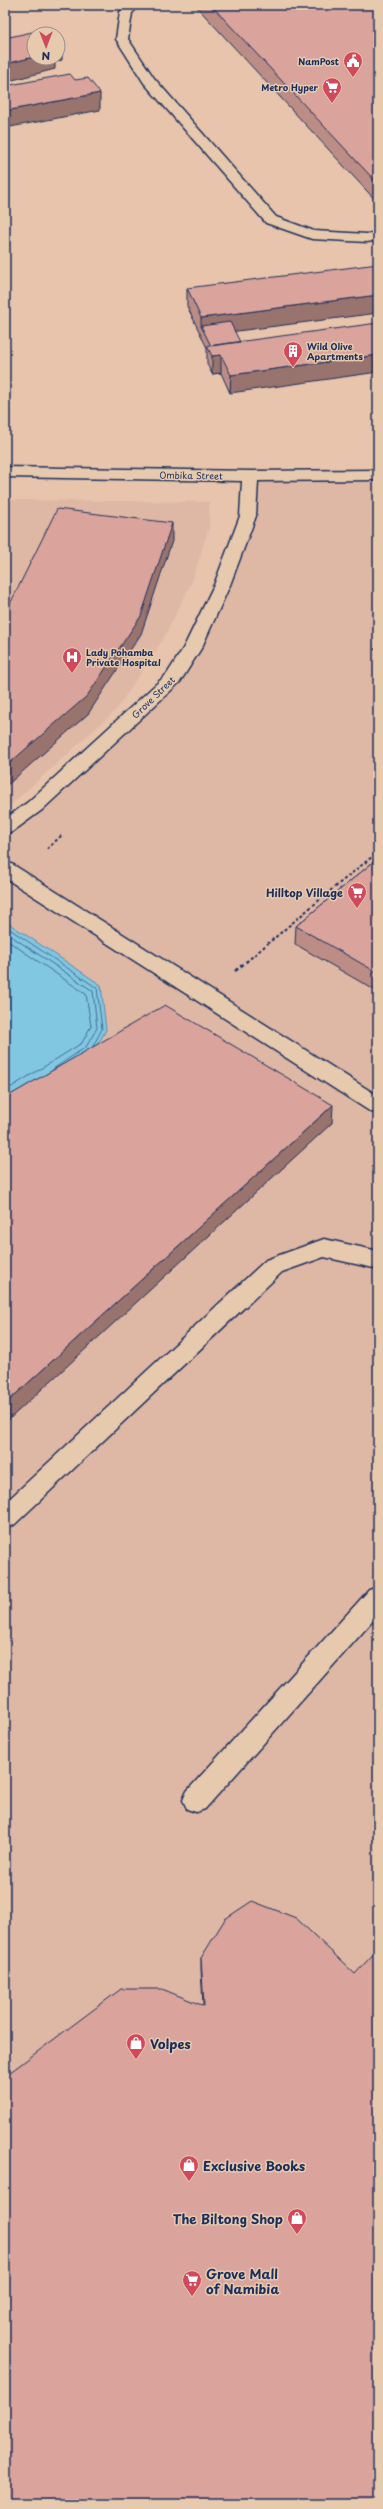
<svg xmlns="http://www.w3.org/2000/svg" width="383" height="2509" font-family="'Playpen Sans',sans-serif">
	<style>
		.built { fill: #dfb7a5 }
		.water { fill: #81c7e2; stroke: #588aad }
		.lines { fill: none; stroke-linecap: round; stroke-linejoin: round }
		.shore { stroke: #446c93; stroke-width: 1 }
		.minor-casing { stroke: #1b2f5e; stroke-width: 3 }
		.path-far1 { stroke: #1b2f5e; stroke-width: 2; stroke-dasharray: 3 2.5; stroke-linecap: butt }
		.path { stroke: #1b2f5e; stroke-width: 2.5; stroke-dasharray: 4 3; stroke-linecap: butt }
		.minor { fill: #e7caae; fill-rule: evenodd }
		.wall { fill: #bb8d86; stroke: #1b2f5e }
		.shaded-wall { fill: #99736d; stroke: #1b2f5e }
		.building { fill: #daa49c; stroke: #1b2f5e }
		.labels { text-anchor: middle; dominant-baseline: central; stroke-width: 3; stroke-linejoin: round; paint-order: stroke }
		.far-poi-label { font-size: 9px; font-weight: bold; fill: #1b2f5e; stroke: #e7caae; text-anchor: end }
		.far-street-label { font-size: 9px; fill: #1b2f5e; stroke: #e7caae }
		.poi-label { font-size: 11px; font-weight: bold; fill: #1b2f5e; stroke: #e7caae; text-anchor: end }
		.near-poi-label { font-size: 13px; font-weight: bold; fill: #1b2f5e; stroke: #e7caae; text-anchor: start }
	</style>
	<rect width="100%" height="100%" fill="#e7c4ab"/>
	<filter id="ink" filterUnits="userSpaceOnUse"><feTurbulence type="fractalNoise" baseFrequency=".025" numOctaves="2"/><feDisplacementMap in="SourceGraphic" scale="8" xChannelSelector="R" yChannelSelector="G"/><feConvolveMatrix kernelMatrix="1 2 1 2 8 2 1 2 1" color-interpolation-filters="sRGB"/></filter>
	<g filter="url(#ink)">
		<path class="built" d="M378,475V2504H5V829L174,678L222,585L250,476Z
			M5,500L209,502V527L192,581L163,639L116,710L5,810Z"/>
		<path class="water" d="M5,921L101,985L106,1030L93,1053L5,1108Z"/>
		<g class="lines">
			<path class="shore" d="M5,926L97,988L102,1029L93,1046
				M5,932L93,991L97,1028L86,1047L53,1069
				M5,939L86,994L91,1026L82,1043L5,1091"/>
			<defs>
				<path id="minor" d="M127,5H140L132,13L128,39L154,78L276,217L314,231L367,234L378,232V240L367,242L312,239L266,223L144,83L116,39L120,12Z
					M5,467L250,471L378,470V480L258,481L256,516L230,585L202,647L180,682L42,810L12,832L5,834V819L28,802L167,674L184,647L214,585L240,516L242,481L5,477Z
					M5,863L12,864L378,1096V1114L371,1112L5,878Z
					M324,1239L378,1251V1269L324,1257L282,1272L14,1525L5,1528V1503L266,1260Z
					M378,1587V1615L205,1809L196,1812L187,1809L183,1800L187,1791L369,1590Z"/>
			</defs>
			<use href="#minor" class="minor-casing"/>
			<path class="path-far1" d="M374,649L378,650
				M47,849L62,835
				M342,890L336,886L378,852
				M246,962L336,886"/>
			<path class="path" d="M235,971L247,961"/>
			<use href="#minor" class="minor"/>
		</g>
		<path class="wall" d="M195,5H378V203Z
			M187,288L235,332L230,393L221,373L212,374L207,364V348L187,306Z
			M378,858V992L295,944L296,926Z
			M201,1958L378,2504L203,2005L201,1970Z"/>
		<path class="shaded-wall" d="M62,43V60L55,62V69L5,82V64L34,57V58H58V44Z
			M100,93V110L5,128V111Z
			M378,295V313L206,335L201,326V318Z
			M221,355V373L212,374V356Z
			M378,355V372L230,393L231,375Z
			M172,523V541L141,634L88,714L5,787V767Z
			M333,1105L332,1123L5,1423V1404Z"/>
		<path class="building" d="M211,5H378V184Z
			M46,29L52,34H34V57L5,64V38Z
			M58,40L62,43L58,44Z
			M70,74L75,80L88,78L100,93L5,111V86Z
			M378,264V295L201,318L187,288Z
			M230,322L240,342L211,346L201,326Z
			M378,323V355L231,375L221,355L212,356L207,346Z
			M57,509L172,523L141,616L87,696L5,767V614Z
			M378,858V973L296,926Z
			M165,1005L333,1105L5,1404V1098Z
			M252,1901L296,1918L355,1974L378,1949V2504H5V2076L121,1989H162L204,2006L201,1958L225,1919Z"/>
	</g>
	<defs>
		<symbol id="civic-pin" viewBox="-11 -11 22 30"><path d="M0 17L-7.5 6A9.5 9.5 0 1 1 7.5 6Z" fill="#d1495b" stroke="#e7caae"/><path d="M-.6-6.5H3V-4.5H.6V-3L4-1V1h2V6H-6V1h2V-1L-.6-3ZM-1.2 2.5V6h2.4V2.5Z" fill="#fff"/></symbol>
		<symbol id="supermarket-pin" viewBox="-11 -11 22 30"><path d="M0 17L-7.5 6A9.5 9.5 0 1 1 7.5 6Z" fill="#d1495b" stroke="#e7caae"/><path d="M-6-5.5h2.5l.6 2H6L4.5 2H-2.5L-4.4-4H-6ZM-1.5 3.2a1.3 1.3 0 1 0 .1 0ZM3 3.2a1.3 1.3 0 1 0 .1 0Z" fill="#fff"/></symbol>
		<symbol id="building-pin" viewBox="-11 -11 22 30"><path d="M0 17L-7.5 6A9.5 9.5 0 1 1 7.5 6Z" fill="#d1495b" stroke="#e7caae"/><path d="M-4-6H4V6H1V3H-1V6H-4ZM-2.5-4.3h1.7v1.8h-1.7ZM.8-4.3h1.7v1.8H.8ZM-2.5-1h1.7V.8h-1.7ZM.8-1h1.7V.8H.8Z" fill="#fff"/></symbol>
		<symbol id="hospital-pin" viewBox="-11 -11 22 30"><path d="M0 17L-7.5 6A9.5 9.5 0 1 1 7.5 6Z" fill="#d1495b" stroke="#e7caae"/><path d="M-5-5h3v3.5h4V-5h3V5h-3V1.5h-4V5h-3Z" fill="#fff"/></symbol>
		<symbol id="shop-pin" viewBox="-11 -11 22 30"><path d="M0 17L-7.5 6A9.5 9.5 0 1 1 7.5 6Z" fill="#d1495b" stroke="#e7caae"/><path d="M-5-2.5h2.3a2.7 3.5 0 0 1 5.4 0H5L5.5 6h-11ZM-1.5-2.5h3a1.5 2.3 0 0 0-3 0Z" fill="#fff"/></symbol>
	</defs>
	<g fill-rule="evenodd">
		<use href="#civic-pin" x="342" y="50" width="22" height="30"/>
		<use href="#supermarket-pin" x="321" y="76" width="22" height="30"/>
		<use href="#building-pin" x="282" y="340" width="22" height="30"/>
		<use href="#hospital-pin" x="61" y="646" width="22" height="30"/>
		<use href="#supermarket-pin" x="346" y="881" width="22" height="30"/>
		<use href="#shop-pin" x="125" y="2032" width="22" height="30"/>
		<use href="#shop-pin" x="178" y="2154" width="22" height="30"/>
		<use href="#shop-pin" x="286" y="2207" width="22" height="30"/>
		<use href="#supermarket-pin" x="181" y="2269" width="22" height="30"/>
	</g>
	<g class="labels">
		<g class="far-poi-label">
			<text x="339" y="61">NamPost</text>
			<text x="318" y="87">Metro Hyper</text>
			<text x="307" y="346" text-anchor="start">Wild Olive<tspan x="307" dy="10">Apartments</tspan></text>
			<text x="86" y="652" text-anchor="start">Lady Pohamba<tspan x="86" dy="10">Private Hospital</tspan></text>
		</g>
		<g class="far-street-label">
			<text transform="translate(191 475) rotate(1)">Ombika Street</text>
			<text transform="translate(153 697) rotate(-44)">Grove Street</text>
		</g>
		<g class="poi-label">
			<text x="343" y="892">Hilltop Village</text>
		</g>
		<g class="near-poi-label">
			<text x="150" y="2043">Volpes</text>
			<text x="203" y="2165">Exclusive Books</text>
			<text x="283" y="2218" text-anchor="end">The Biltong Shop</text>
			<text x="206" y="2273">Grove Mall<tspan x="206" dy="15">of Namibia</tspan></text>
		</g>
	</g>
	<rect width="383" height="2509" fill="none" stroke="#e7caae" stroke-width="20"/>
	<rect x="10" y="10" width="363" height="2489" fill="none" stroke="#1b2f5e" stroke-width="1.5" filter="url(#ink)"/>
	<g transform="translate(46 46) rotate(180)"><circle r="19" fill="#e7caae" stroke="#958c8e"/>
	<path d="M0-3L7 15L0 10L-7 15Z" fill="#d1495b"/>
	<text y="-6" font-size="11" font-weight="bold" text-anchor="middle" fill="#1b2f5e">N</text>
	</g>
</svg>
